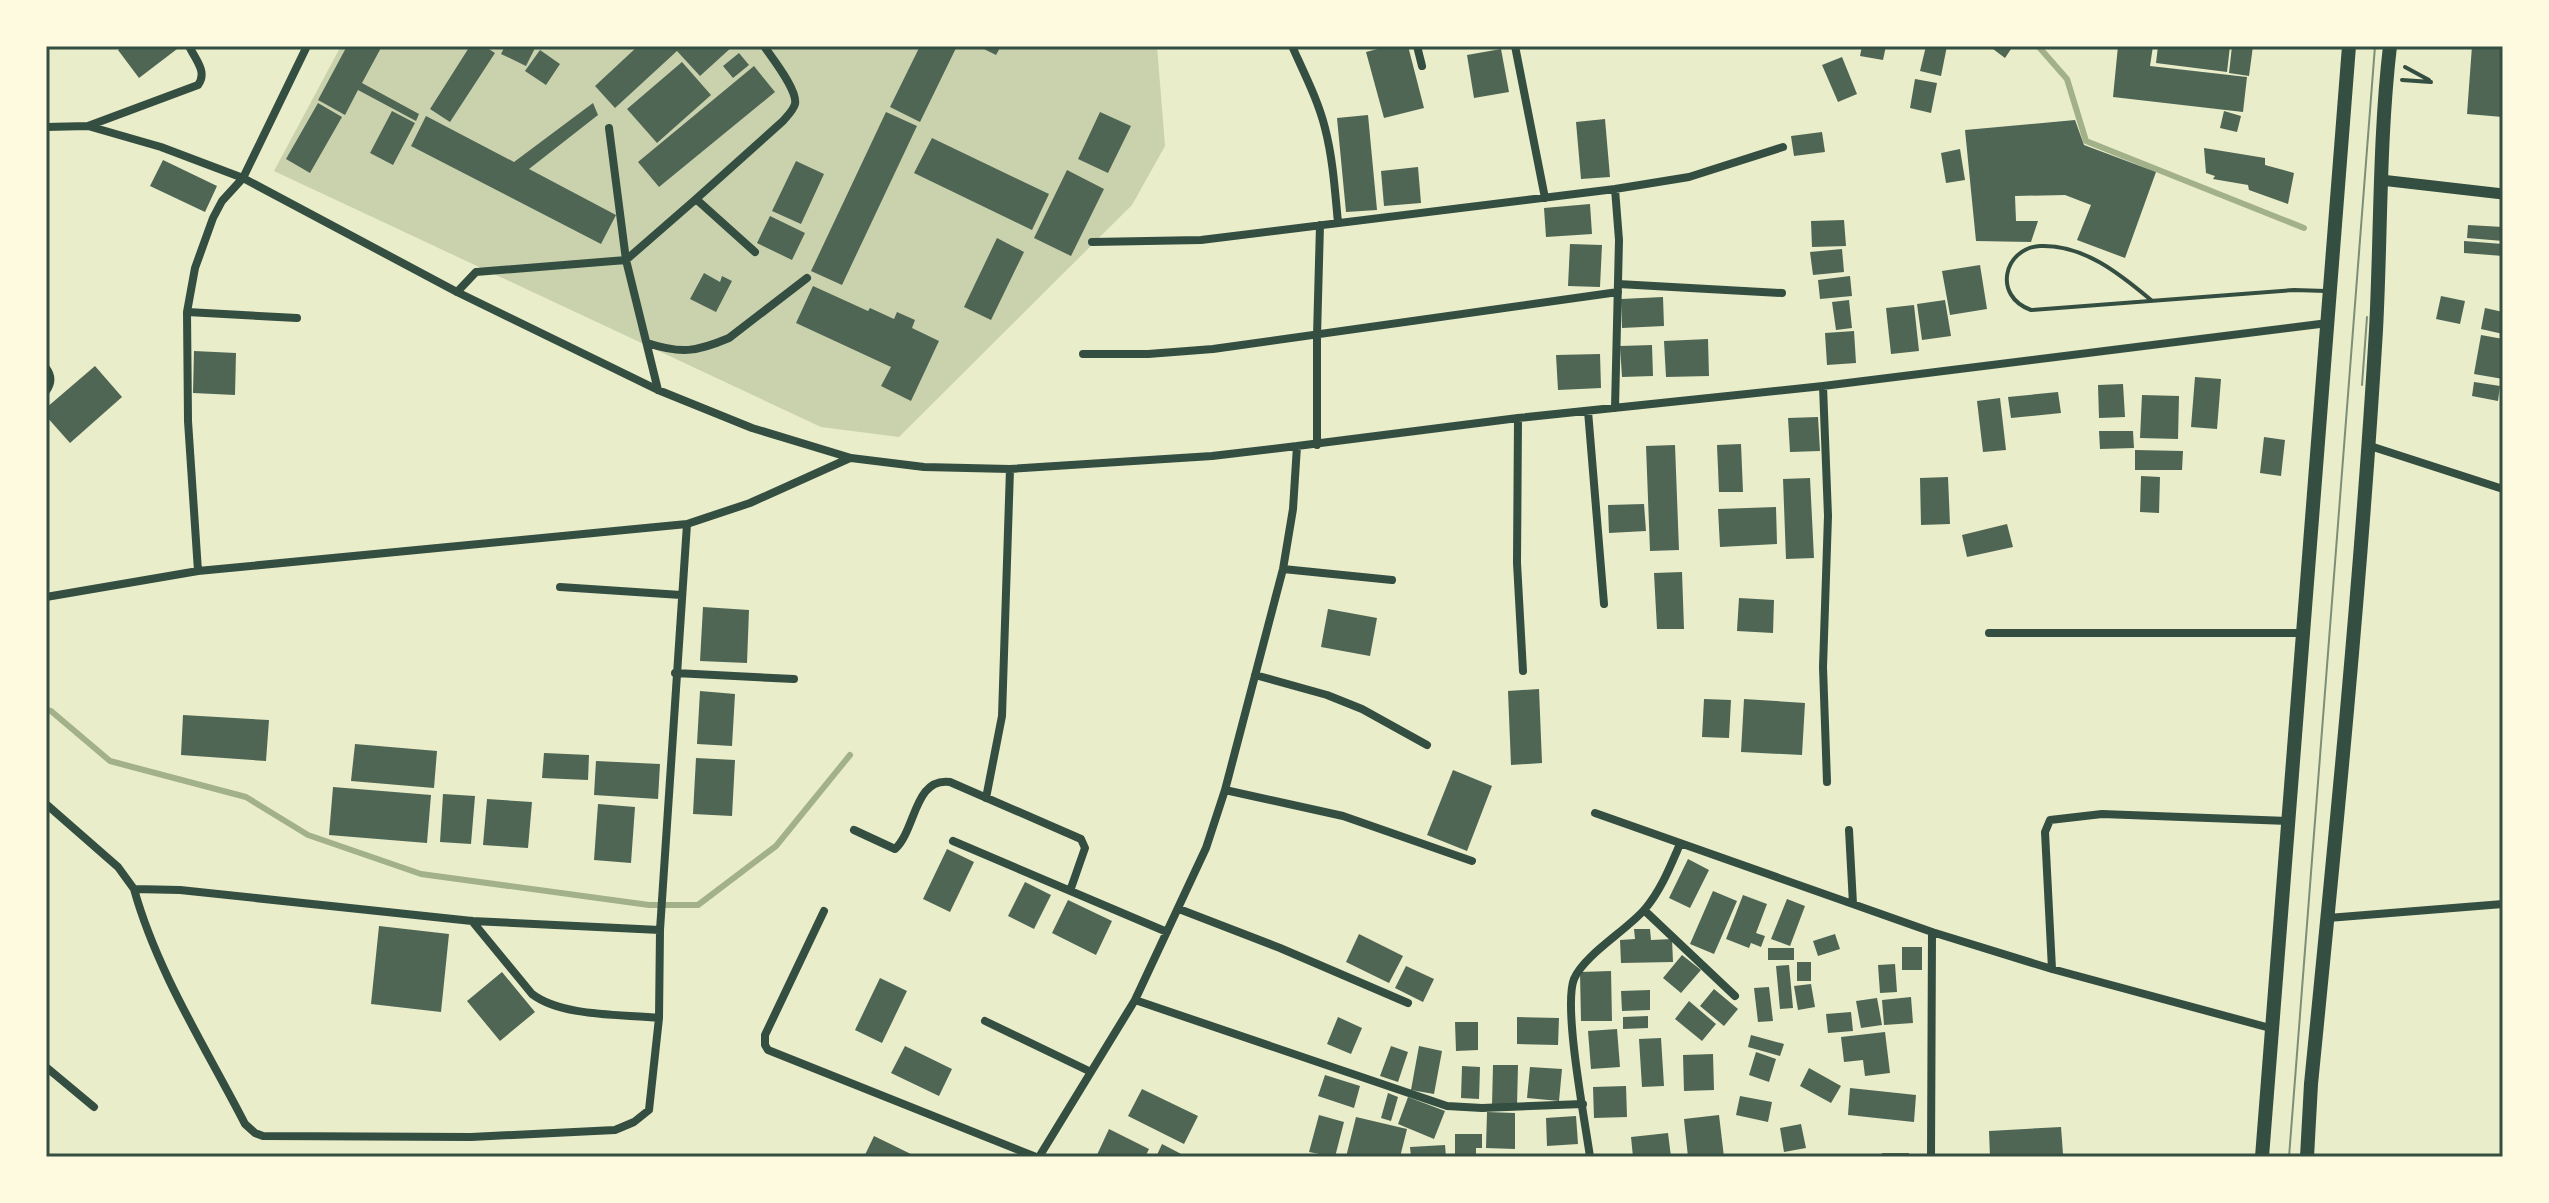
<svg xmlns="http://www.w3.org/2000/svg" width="2549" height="1203" font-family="'Space Grotesk',sans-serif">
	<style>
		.green { fill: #cad2ad }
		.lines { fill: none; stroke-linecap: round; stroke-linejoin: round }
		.stream { stroke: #a3b18a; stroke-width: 6 }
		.building { fill: #4f6655 }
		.path { stroke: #344e41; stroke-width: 4 }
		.service { stroke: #344e41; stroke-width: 4 }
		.minor { stroke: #344e41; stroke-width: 8 }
		.tertiary { stroke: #344e41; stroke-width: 11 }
		.trunk { stroke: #344e41; stroke-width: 14 }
		.tram { stroke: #7c8e77; stroke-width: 2 }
		.neatline { fill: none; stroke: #344e41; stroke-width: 3 }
	</style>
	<rect width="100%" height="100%" fill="#e9edc9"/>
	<path class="green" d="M341,46H1157L1165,146L1132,205L899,437L821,427L274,171Z"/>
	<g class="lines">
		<path class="stream" d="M2038,46L2067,79L2086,141L2304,228
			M46,710L51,711L110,761L246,797L308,835L421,874L649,905H698L776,846L850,755"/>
	</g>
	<path class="building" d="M123,46H181L139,78L118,50Z
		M347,46H382L362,83L419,114L416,121L358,90L345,115L318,100Z
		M470,46H484L495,53L450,122L430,109Z
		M505,46H536L526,66L501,54Z
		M638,46H733L700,76L677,51L615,108L595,86Z
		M920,46H957L920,122L890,107Z
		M978,46H1001L996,55Z
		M1389,46H1408L1424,108L1384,118L1366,52Z
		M1862,46H1886L1883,60L1860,56Z
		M1926,46H1947L1941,76L1920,71Z
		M1989,46H2013L2005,58Z
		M2118,46H2153L2150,66L2247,77L2243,112L2113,97Z
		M2158,46H2230L2227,72L2156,63Z
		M2232,46H2253L2249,76L2229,73Z
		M2472,46H2503V117L2467,114Z
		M1501,49L1509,92L1474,98L1467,55Z
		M540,50L560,64L546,85L525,71Z
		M739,53L749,65L733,78L723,66Z
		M1842,57L1857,94L1838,102L1822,65Z
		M682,62L711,95L657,143L627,109Z
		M754,66L775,92L659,187L638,162Z
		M1915,79L1937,83L1931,113L1910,108Z
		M318,103L342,117L310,173L286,159Z
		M593,103L598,115L529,169L616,215L601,244L411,146L426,116L514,162Z
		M392,111L415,123L393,165L370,153Z
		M2224,111L2241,116L2237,132L2220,128Z
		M886,112L917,126L842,285L811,271Z
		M1100,112L1131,126L1108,173L1078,159Z
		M1368,115L1377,210L1346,212L1337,118Z
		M1605,119L1610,177L1581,179L1576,122Z
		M2075,120L2084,145L2156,172L2125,258L2077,240L2091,205L2065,195L2015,196L2016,221H2038L2031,242L1976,241L1965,130Z
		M1822,132L1825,152L1794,156L1791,136Z
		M932,138L1049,194L1032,230L914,173Z
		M2204,148L2265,158V165L2294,173L2288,204L2249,190L2248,185L2213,179L2215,176L2206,173Z
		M1960,149L1965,180L1946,183L1941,153Z
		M163,160L217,186L205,212L150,186Z
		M796,161L824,174L801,224L772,211Z
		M1418,167L1421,203L1384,206L1381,171Z
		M1067,170L1104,189L1071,256L1034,238Z
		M1590,204L1592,234L1546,237L1544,208Z
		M770,216L805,233L792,260L757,243Z
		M1844,220L1846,246L1812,247L1811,221Z
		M2468,225L2503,227V241L2467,238Z
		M997,238L1024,252L991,320L964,307Z
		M2464,241L2503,244V256L2464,253Z
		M1570,244L1602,245L1600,287L1568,286Z
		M1842,249L1844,272L1813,275L1810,252Z
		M1980,265L1987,309L1950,315L1942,271Z
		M704,273L720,282L722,276L732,281L716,312L690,299Z
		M1850,276L1852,296L1820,299L1818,280Z
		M813,286L868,311L870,308L894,319L897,312L915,320L912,328L939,341L911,401L881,386L891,367L796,323Z
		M2441,296L2465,301L2460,324L2436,319Z
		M1663,297L1664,326L1622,328L1621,299Z
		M1849,300L1852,328L1836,330L1832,302Z
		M1945,300L1951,336L1922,340L1917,304Z
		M1914,305L1919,351L1891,354L1886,308Z
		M2485,308L2503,312V334L2481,329Z
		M1854,331L1856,363L1827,365L1825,333Z
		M2481,335L2503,339V379L2474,374Z
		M1708,339L1709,376L1666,377L1664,341Z
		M1652,345L1653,376L1622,377L1620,346Z
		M194,351L236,353L235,395L193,393Z
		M1600,354L1601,388L1558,390L1556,355Z
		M95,366L122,397L70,443L46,416V408Z
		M2195,377L2221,379L2217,429L2191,427Z
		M2474,382L2500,386L2498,401L2472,396Z
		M2123,384L2125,417L2099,418L2098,385Z
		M2058,392L2061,413L2011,418L2008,397Z
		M2142,395L2179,396L2178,439L2140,438Z
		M2000,398L2006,450L1983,452L1977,401Z
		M1818,417L1820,451L1790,452L1788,418Z
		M2099,431H2133L2134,448L2100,449Z
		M2264,437L2285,440L2281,476L2260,473Z
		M1741,444L1743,492H1719L1717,445Z
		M1675,445L1679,550L1650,551L1646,446Z
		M2135,450L2183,451L2182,470H2135Z
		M2141,476L2160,477L2159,513L2140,512Z
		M1948,477L1950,524L1921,525L1920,478Z
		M1810,478L1814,558L1786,559L1783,479Z
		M1644,504L1646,531L1609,533L1608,505Z
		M1776,507L1777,544L1720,547L1718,509Z
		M2007,524L2013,547L1967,557L1962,535Z
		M1682,572L1684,629H1657L1654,573Z
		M1739,598L1774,600L1773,633L1737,631Z
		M703,607L749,610L747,663L700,661Z
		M1328,609L1377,618L1370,656L1321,647Z
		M1539,689L1542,763L1511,765L1508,691Z
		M700,691L735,694L732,746L697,744Z
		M1704,699L1731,700L1729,738L1702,737Z
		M1744,699L1805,703L1802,755L1741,752Z
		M183,715L269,720L266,761L181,755Z
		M355,744L437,751L434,788L351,781Z
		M544,753L589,755L588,780L542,778Z
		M696,758L735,760L732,816L693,814Z
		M596,761L660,764L658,799L594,795Z
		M1453,770L1492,786L1467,851L1427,835Z
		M333,787L431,795L427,843L329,835Z
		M443,794L475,796L471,844L440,842Z
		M487,799L532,802L528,848L483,845Z
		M598,804L635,807L631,863L594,860Z
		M947,849L974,862L950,912L923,899Z
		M1688,859L1709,870L1690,908L1669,898Z
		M1025,882L1051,895L1034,929L1008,916Z
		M1713,891L1737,901L1714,954L1690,944Z
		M1743,895L1767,904L1756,933L1765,936L1761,947L1751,943L1749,948L1726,939Z
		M1787,899L1805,906L1790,946L1771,939Z
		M1068,900L1112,921L1096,955L1052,933Z
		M379,926L449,934L441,1012L371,1004Z
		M1634,929H1650L1651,940L1672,939L1673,962L1621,963L1620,940L1635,939Z
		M1359,934L1403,956L1389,983L1346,962Z
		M1835,934L1840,949L1818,956L1813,941Z
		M1902,947H1922V970H1902Z
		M1768,948H1794V960H1768Z
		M1682,955L1701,970L1681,993L1663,978Z
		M1797,962H1811V981H1797Z
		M1895,964L1897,992L1880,993L1878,965Z
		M1789,965L1793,1008L1780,1009L1776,966Z
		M1406,966L1434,979L1423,1002L1395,988Z
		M1611,971L1612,1021H1581L1580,972Z
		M502,972L535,1012L500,1041L467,1001Z
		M880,978L907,991L882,1043L855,1030Z
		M1811,984L1815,1007L1798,1010L1794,986Z
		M1769,987L1773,1021L1758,1022L1754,988Z
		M1714,989L1738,1009L1724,1026L1700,1006Z
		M1650,990V1010L1622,1011L1621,991Z
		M1911,997L1913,1023L1884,1025L1882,1000Z
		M1877,998L1882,1025L1861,1028L1856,1001Z
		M1689,1001L1716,1024L1702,1041L1675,1019Z
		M1851,1012L1853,1031L1828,1033L1826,1014Z
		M1648,1016V1028L1623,1029V1017Z
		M1338,1017L1362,1028L1351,1054L1327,1044Z
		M1517,1017L1559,1018L1558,1045L1517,1044Z
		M1455,1022H1478V1050L1456,1051Z
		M1617,1029L1620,1067L1591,1069L1588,1031Z
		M1885,1032L1890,1073L1865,1076L1863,1060L1844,1062L1841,1037Z
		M1751,1035L1784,1044L1780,1056L1748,1047Z
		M1661,1038L1664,1086L1642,1087L1639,1039Z
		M905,1046L952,1069L939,1096L891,1073Z
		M1391,1046L1408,1052L1398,1082L1380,1076Z
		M1419,1046L1442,1051L1434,1094L1411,1090Z
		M1756,1052L1776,1059L1769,1082L1749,1075Z
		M1713,1054L1714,1090L1684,1091L1683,1055Z
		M1493,1065H1518L1517,1106L1492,1105Z
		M1462,1066L1480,1067L1479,1099L1461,1098Z
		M1530,1067L1562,1069L1559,1101L1527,1098Z
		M1809,1068L1841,1086L1831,1103L1800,1086Z
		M1325,1075L1360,1086L1354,1108L1318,1096Z
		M1626,1086L1627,1117L1594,1118L1593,1087Z
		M1850,1088L1916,1095L1914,1122L1848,1115Z
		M1142,1089L1198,1116L1184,1144L1128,1116Z
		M1388,1093L1398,1097L1391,1121L1381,1118Z
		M1740,1096L1772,1102L1768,1122L1736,1115Z
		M1408,1097L1445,1111L1434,1139L1398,1124Z
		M1487,1112L1515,1113V1149L1486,1148Z
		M1319,1115L1344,1122L1335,1157L1309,1152Z
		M1719,1115L1724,1157H1688L1684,1119Z
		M1576,1116L1578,1144L1547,1146L1546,1118Z
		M1356,1117L1407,1129L1400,1157H1346Z
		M1801,1124L1806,1148L1784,1152L1780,1128Z
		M2061,1127L2063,1154L1990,1157L1989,1131Z
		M1109,1129L1149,1149L1145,1157H1096Z
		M1668,1133L1671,1157H1633L1631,1137Z
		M1455,1134H1482V1148H1476V1157H1455Z
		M874,1136L917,1157H864Z
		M1162,1144L1187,1157H1156Z
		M1445,1145L1446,1157H1411L1410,1147Z
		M1882,1153H1909V1157H1882Z"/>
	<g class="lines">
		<path class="path" d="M2405,67L2429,80
			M2402,80L2431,82"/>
		<path class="service" d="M2151,300C2120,274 2083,244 2040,246C2004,248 1992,296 2031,310L2294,290L2326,291"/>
		<path class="minor" d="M1292,46C1304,73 1318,100 1325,128C1333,159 1335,191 1338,223
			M1417,46L1422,66
			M1515,46L1545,198
			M88,126L198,85C208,72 195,59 189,46
			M46,127L88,126L161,147L243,178L457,292L658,390L752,428L851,458L924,467L1010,469L1212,456L1297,446
			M609,128L626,260L658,390
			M696,199L783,121C787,116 793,111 795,104C798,90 772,58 764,46
			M1092,242L1201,240L1615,189L1689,177L1783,147
			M1618,284L1782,293
			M457,292L476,272L626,260L696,199L755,252
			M187,312L297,318
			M647,343C681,354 696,352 729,338L807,278
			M1083,354H1148L1213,349L1618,292
			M46,368C52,376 52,383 46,391
			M1823,386L1828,516L1823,667L1827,782
			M1615,408L1619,240L1615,189
			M1588,411L1604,604
			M1518,418L1517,563L1523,671
			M1317,445V336L1320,225
			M2367,445L2503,489
			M1283,569L1392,580
			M198,571L188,421L187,312L195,268L213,218L222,201L243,178L307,46
			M560,587L681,595
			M46,597L198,571L687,524L750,503L850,458
			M1989,633H2304
			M675,673L794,679
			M1255,675L1327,695L1362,709L1427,745
			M1225,790L1343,816L1472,861
			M986,798L1002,716L1010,469
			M46,804L118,867L134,889
			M1595,813L1932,932L2052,969L2270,1028
			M854,830L895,849C916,830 914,777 950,782L1081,839L1085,848L1070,891
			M1849,830L1853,904
			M953,841L1167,932
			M1179,909L1280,948L1408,1003
			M1644,910L1735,996
			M824,911L765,1035V1045L768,1050L1036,1157
			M2328,918L2503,904
			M472,921L532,994C562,1017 621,1014 659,1018
			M660,930L472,921L180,890L134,889C157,972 206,1048 245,1124L255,1133L263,1136L471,1137L615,1130L634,1122L649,1110L659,1018L660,930L687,524
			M2052,969L2045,832L2050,820L2102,814L2288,821
			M1135,1000L1447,1106L1482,1108L1583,1104
			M985,1021L1091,1072
			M46,1067L94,1107
			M1039,1157L1135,1000L1206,848L1225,790L1283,569L1293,509L1297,446L1518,418L1823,386L2328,323
			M1590,1157C1585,1121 1563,1007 1574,979C1584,955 1627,930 1645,909C1661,890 1670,867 1680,844
			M1931,1157L1932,932"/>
		<path class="tertiary" d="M2381,180L2503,194"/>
		<path class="trunk" d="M2262,1157L2349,46
			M2307,1157L2311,1084C2336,833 2361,582 2376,330C2381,235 2379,140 2390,46"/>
		<path class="tram" d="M2362,385L2367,317
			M2289,1157L2375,46"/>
	</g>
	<rect width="2549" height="1203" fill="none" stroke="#fefae0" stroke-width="96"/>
	<rect x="48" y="48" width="2453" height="1107" class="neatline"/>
</svg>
